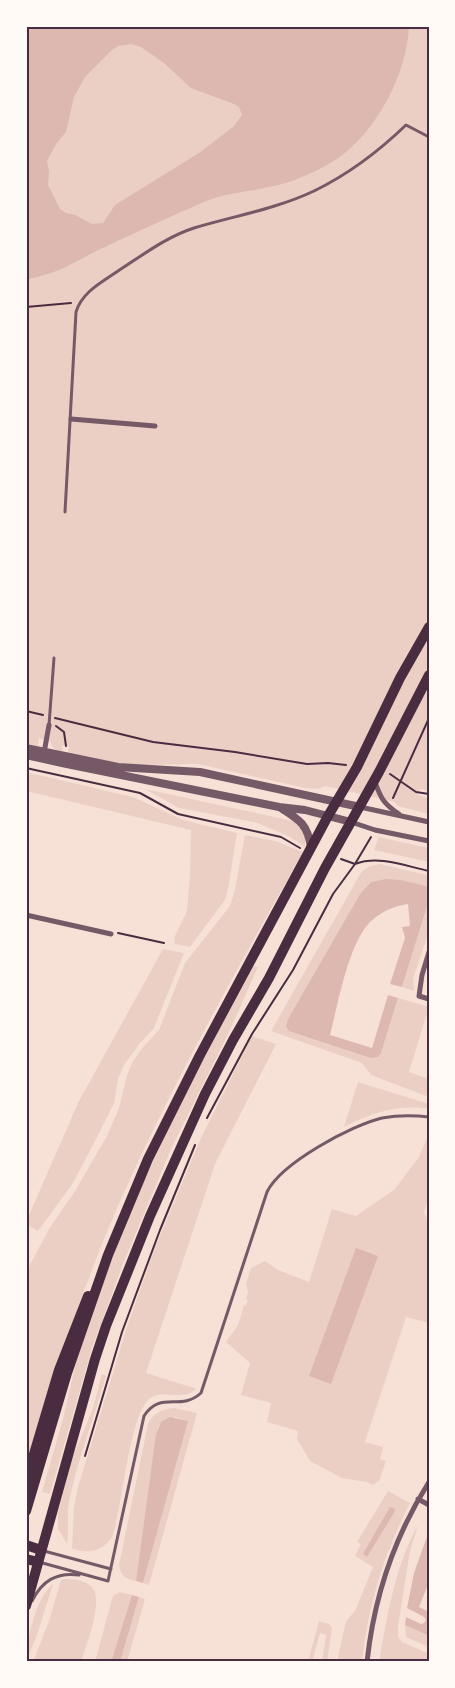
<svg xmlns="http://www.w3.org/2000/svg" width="455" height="1688" font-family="'PT Sans Narrow',sans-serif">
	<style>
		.green { fill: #ebcfc5 }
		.water { fill: #dcb8b0; fill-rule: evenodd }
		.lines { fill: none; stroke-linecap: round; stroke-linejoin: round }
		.path { stroke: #4a2c40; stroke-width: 2 }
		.service { stroke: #755966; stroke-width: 3 }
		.minor { stroke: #755966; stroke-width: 5 }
		.tertiary { stroke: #755966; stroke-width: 8 }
		.primary { stroke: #4a2c40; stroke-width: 10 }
		.neatline { fill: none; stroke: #4a2c40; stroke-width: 2 }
	</style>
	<rect width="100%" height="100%" fill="#f7e1d7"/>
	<path class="green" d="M26,26H429V791L420,789L417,795L429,798V814L398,806L395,802L325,786L319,789L305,788L198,764L128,765L68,753L69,747L63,745L62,751L56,750L51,745V742L39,738L38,746L26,743Z
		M26,772L133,797L183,820L237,833L228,889L225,900L190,947L175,944L174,938L187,911L190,874L191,830L26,791Z
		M145,789L293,821L300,824L305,836V847L290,837L258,823L179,808Z
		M245,835L275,841L303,852C241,962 179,1071 127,1186C85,1277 55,1374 26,1470V1272L49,1229L75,1191L107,1136L119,1108L127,1075L133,1061L144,1046L159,1030L185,963L230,906L235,890Z
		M379,837L429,848V862L374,850Z
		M380,864L427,875L429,889L426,886L385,879L371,882L360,894L288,1019L286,1026L381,1053L398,998L429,1007L409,1072L429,1079V1097L371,1075L362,1063L271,1031L362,871L370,866Z
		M429,900V931L413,979L414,991L402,987Z
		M163,949L184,953L154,1028L140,1043L124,1065L118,1079L114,1103L94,1143L73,1183L38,1231L26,1224V1222L79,1101Z
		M254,966L258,967L229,1032L171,1149L123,1264L92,1348L50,1494L42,1492L63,1419L78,1354L106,1274L134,1202L188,1087Z
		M252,1036L276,1044L215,1164L146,1373L197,1389C179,1402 166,1389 152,1397C129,1410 123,1508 112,1537C103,1551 87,1555 72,1548L74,1507L78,1487L127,1327L154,1250L201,1138Z
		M358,1082L429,1104V1109C397,1104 372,1113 344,1127Z
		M429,1134V1196L424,1212L429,1224V1323L406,1317L365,1442L383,1447L380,1459L386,1461L379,1481L373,1485L367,1482L342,1478L310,1461L297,1439L298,1431L267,1422L271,1403L241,1395L250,1363L226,1342L238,1325L244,1305L246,1306L248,1300L246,1299L248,1293L246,1284L251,1268L265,1261L278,1270L309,1282L332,1209L356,1216L394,1190L419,1157Z
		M102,1374L106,1376C94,1418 78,1459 69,1502C66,1516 70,1530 67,1544L58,1529V1513L72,1459L92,1411Z
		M174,1408L197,1413L149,1585L143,1583L187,1421L175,1417L159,1425L157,1430L136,1581C126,1579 120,1576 119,1565L148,1424C153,1413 163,1409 174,1408Z
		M388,1491L410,1503C384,1553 368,1606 362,1662H337L345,1625L347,1620L355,1611L373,1567L355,1556L361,1544L357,1542Z
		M418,1525L410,1551L398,1626V1637L402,1642L429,1654V1662H379C387,1616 395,1566 418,1525Z
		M65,1579C74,1579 84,1580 91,1586C105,1599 86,1645 81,1662H33L49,1621L61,1580Z
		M53,1584L37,1635L26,1662C26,1640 36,1597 53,1584Z
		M120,1592L132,1595L111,1662H95L112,1599L113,1596Z
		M139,1597L145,1599L127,1662H120Z
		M319,1621L329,1624L332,1628L327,1662H322L326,1635L320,1633L312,1662H308Z
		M405,1625L429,1636V1647L406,1637Z"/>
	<path class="water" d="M26,26H409C407,74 377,131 337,159C322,169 305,176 289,182C261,191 231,191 204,202C171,216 139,231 107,246C93,252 80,260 66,267C54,273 39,276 26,280ZM131,44L141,47L164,63L191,88L234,104L239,107L242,115L233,127L199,153L115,205L103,223L92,224L75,215L66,213L60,209L48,185L49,171L47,161L56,144L66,132L74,97L85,77L112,50L118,46Z
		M385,879L400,880L426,886L429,889V900L402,987L390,984L405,938L402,927L410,926L408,904C393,906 381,912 370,922C348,945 338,1004 330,1035L372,1048L388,995L398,998L381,1053L378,1057L371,1058L289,1031L286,1026L288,1019L360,894L371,882Z
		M356,1248L378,1256L331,1384L309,1376Z
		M170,1417L188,1421L143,1583L136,1581L156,1434L161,1422Z
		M390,1507L394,1508L395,1511L367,1557L363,1554Z
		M429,1531V1582L419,1607L429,1612V1636L405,1625L406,1617L421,1624L424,1623L426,1620L424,1617L407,1608L414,1573Z
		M132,1595L139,1597L120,1662H111Z"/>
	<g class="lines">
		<path class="path" d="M26,307L71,303
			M26,711L43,715
			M55,718L153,742L235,752L307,764L328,763L346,765
			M56,726L64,732L66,746
			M26,768L140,793L178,814L281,837L300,848
			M390,774L416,792L429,794
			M393,798L429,718
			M341,859L355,864
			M355,864C379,855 405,866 429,871
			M118,933L164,943
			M207,1118L252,1034L293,970L333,894L355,864L371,837
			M85,1456L122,1332L160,1230L195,1145"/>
		<path class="service" d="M65,512L76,312C82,292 102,282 118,271C143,255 166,237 194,228C234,216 276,209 314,191C349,174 378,152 406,125L429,137
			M49,725L54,658
			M44,1551L111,1569
			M39,1562L108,1581L144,1416C161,1390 180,1412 201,1393L267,1192C281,1163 352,1125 382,1118C398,1115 413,1115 429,1117
			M32,1601C42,1581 56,1572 79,1575"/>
		<path class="minor" d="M71,419L155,426
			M44,753L49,725
			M375,782C381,799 384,804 399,814
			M360,807L429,822
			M351,822L375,830L429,841
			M26,915L111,934
			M429,952L422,975L419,996L429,999
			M418,1499L429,1505
			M367,1662C374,1597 394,1537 429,1482"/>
		<path class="tertiary" d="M26,748L118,767L200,772L360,807
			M26,755L62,763L279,807L305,810L351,822
			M281,808C300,820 308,825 311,848"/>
		<path class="primary" d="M26,1481L59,1370L88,1296
			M26,1511L67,1373L108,1255L148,1159L200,1055L328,816L357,767L400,678L429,627
			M26,1545L41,1550
			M26,1559L38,1562
			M26,1606L95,1359L106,1326L150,1216L205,1094L233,1040L269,978L325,868L379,772L429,675"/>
	</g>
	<rect width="455" height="1688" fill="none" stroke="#fffaf5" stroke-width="55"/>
	<rect x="28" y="28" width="400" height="1632" class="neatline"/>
</svg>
